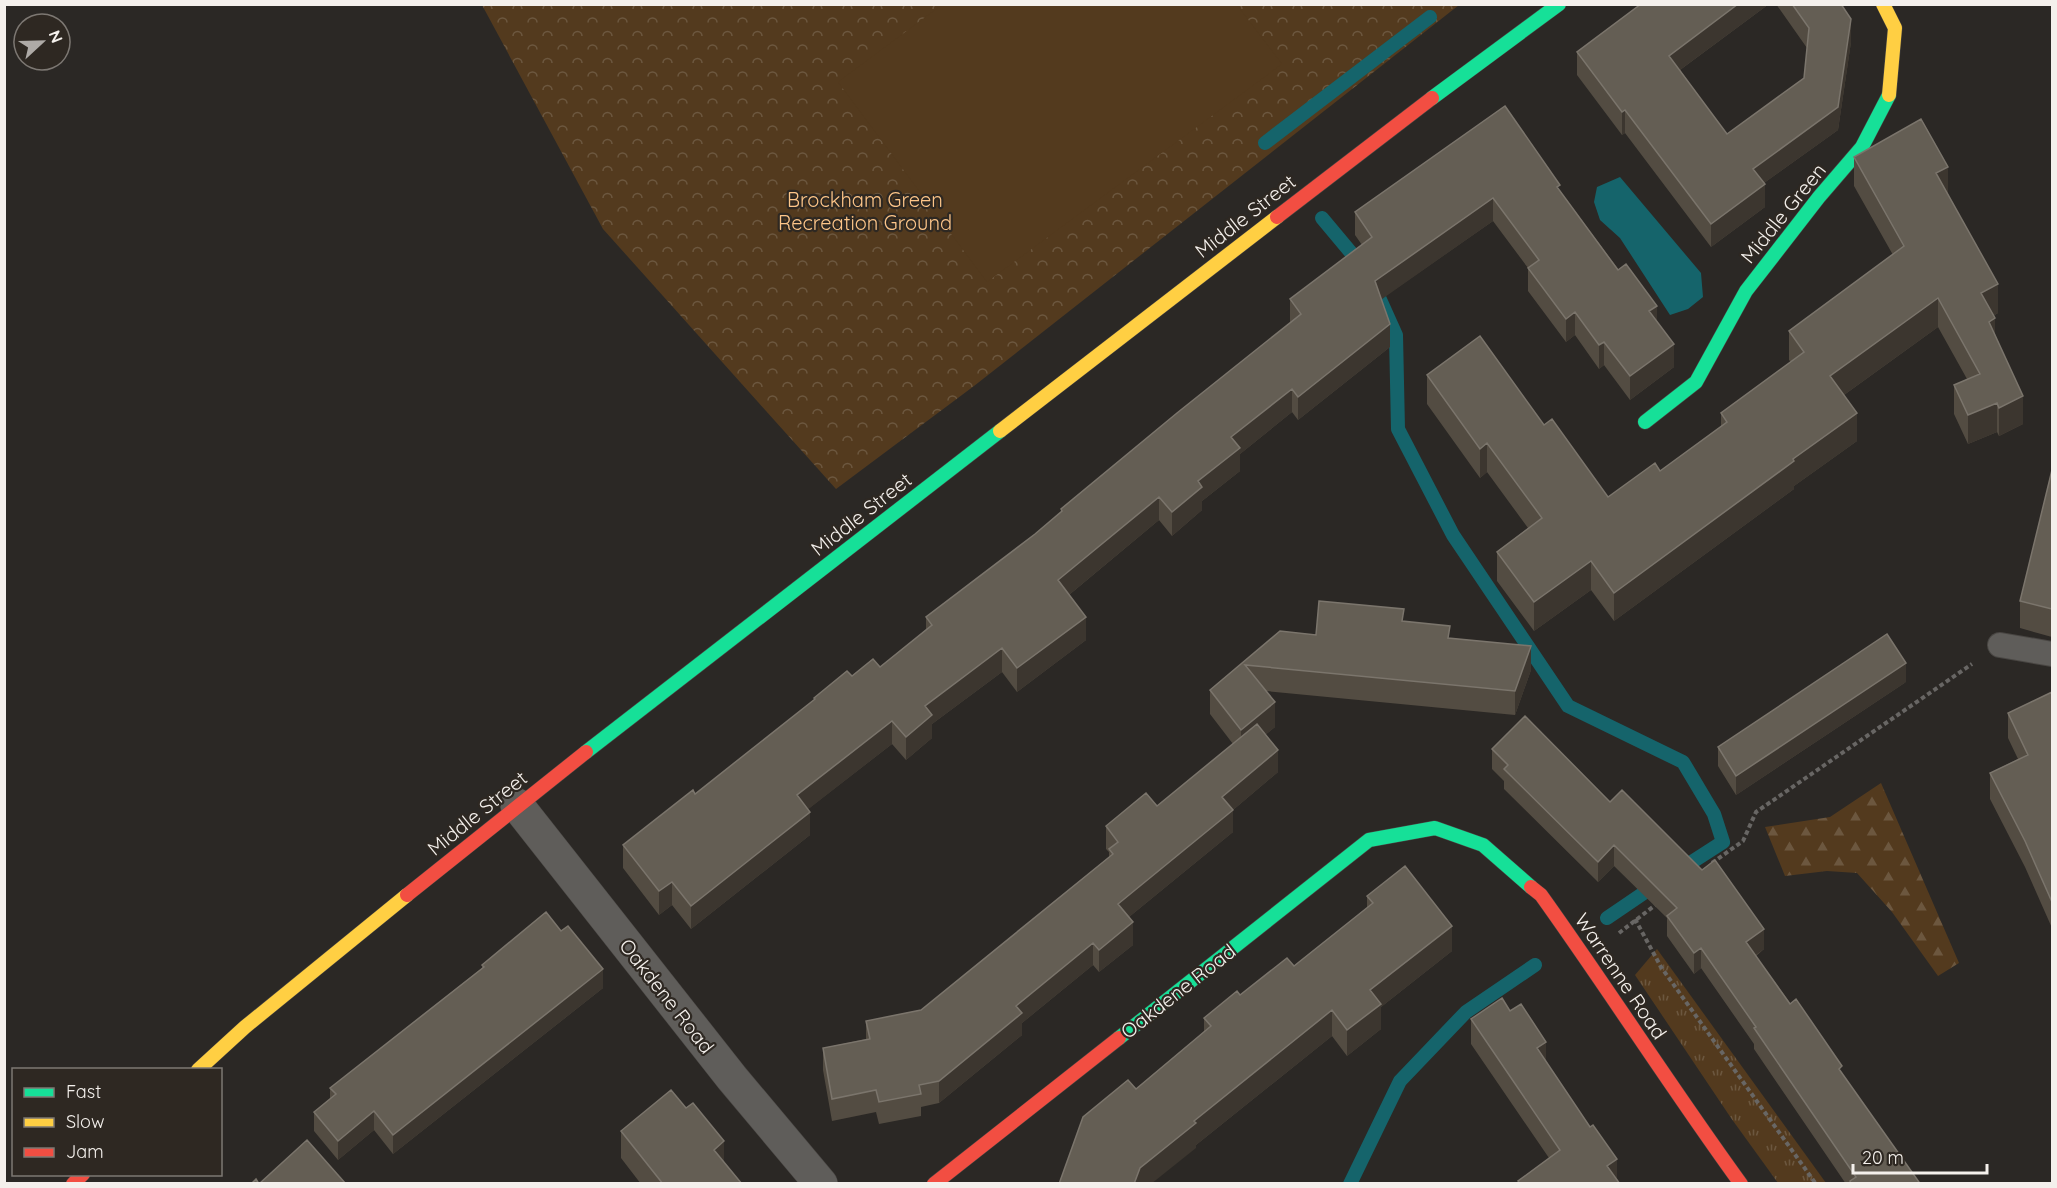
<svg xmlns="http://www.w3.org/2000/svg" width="2057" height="1188" font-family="Quicksand,sans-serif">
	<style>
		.grass { fill: url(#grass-tufts) }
		.forest { fill: url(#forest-firs) }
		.park { fill: url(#park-crowns) }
		.pitch { fill: #533a1e }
		.water { fill: #15646b }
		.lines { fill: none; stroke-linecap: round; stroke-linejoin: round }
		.stream { stroke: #15646b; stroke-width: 14 }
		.lane-casing { stroke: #494643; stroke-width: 26 }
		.street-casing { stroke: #494643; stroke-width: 34 }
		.fast-casing { stroke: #494643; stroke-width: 15 }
		.slow-casing { stroke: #494643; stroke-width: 15 }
		.jam-casing { stroke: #494643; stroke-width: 15 }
		.path { stroke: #686664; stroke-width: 4; stroke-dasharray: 4.5 3; stroke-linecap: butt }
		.lane { stroke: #5f5d5a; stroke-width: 24 }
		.street { stroke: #5f5d5a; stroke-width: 33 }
		.fast { stroke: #16e098; stroke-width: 14 }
		.slow { stroke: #ffcf43; stroke-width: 14 }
		.jam { stroke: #f24e42; stroke-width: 14 }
		.wall { fill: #534c42 }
		.shaded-wall { fill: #3c362f }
		.building { fill: #645e54; stroke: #7b756c; stroke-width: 1.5 }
		.labels { text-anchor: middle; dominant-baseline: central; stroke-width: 4.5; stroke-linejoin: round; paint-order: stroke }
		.park-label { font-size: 20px; fill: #fec689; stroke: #2e2822 }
		.street-label { font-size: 20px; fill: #f4f0ec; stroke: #2e2822 }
	</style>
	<defs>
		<pattern id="grass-tufts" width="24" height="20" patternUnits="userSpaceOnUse" patternTransform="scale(1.5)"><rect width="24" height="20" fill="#533a1e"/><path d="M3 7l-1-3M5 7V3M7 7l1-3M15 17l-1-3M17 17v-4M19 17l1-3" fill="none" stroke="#6c573f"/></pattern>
		<pattern id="forest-firs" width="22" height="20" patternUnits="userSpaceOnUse" patternTransform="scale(1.5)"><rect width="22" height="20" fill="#533a1e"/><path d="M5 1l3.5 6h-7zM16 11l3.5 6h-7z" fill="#6c573f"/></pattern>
		<pattern id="park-crowns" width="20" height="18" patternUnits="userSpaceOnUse" patternTransform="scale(1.5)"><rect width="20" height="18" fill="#533a1e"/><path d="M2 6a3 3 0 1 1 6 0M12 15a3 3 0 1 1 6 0" fill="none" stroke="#6c573f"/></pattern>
	</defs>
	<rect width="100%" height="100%" fill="#2b2825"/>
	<path class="grass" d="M1657,949L1826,1183H1778L1731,1118L1635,975Z"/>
	<path class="forest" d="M1881,783L1959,963L1938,976L1892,912L1857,873L1827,871L1785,876L1765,827L1830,817Z"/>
	<path class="park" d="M482,5H1459L974,386L836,489L603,229Z"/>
	<path class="pitch" d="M943,4L1237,5L1282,64L987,282L838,82Z"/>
	<path class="water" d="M1620,177L1701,273L1703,297L1688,309L1670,315L1620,238L1600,220L1594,202L1597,187Z"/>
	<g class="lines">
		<path class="stream" d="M1265,143L1430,17
			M1322,218L1363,267
			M1378,295L1396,335L1398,429L1453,535L1568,706L1683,762L1714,814L1723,842L1678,871
			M1607,918L1657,884
			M1350,1184L1400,1081L1466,1012L1535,965"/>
		<defs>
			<path id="lane" d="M2000,645L2052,654"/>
			<path id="street" d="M517,805L732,1078L821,1184"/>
			<path id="fast" d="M1432,98L1559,4
				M1645,422L1696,382L1746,291L1819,197L1862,147L1889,95
				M586,752L1000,431
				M1119,1038L1369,840L1435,828L1483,845L1531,887"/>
			<path id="slow" d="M1883,4L1895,28L1889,95
				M1000,431L1277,217
				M198,1070L245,1027L407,895"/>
			<path id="jam" d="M1277,217L1432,98
				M1531,887L1541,895C1609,990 1672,1089 1741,1184
				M407,895L586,752
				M73,1184L83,1174
				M934,1184L1119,1038"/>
		</defs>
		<use href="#lane" class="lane-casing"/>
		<use href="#street" class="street-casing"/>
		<use href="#fast" class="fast-casing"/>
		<use href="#slow" class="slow-casing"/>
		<use href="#jam" class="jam-casing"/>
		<path class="path" d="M1712,863L1743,841L1756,812L1972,664
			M1635,919L1661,967L1816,1184
			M1619,933L1658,903"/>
		<use href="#lane" class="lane"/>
		<use href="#street" class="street"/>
		<use href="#fast" class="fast"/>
		<use href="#slow" class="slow"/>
		<use href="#jam" class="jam"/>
	</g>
	<path class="wall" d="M1641,4H1769L1680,70L1727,134L1804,78L1807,48L1776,4H1841L1851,42L1838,130L1764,183L1765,207L1711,247L1625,133L1622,135L1577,75V52Z
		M1854,157L1948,194L1998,313L1993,316L1995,334L2023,424L1999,436L1997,432L1968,444L1954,414V385L1967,379L1938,327L1844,395L1857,441L1794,486V489L1614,621L1591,590L1534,631L1497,581V552L1528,528L1487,472L1480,478L1427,404V375L1544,425L1608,497L1660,471L1721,427V413L1791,362L1789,360V331L1893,255L1854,186Z
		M1560,191L1657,321L1674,367L1630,400L1604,365L1599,369L1575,335L1566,342L1528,291V268L1493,221L1381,299L1390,347L1298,420L1292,412L1240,454V471L1202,501V510L1172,536L1159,520L1069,595L1086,640L1017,692L1002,672L932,724V738L906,760L892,744L808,809L810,835L691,929L672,905L659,915L623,868V845L695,794L814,700V698L852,676L880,667L926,630V617L1035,534L1061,513V509L1290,323V299L1362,245L1355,235V212Z
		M2052,470V637L2020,628V601Z
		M1404,622L1531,670L1515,715L1266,691L1275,727L1265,735L1278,772L1233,810V832L1129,917L1133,945L1099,972L1093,965L1022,1023V1035L939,1103L921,1107V1116L879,1124L876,1112L832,1121L823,1070V1048L866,1039V1021L921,1010L1109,857V852L1106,849V826L1157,806L1233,744L1210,714V690L1280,631L1316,635Z
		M1906,682L1736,795L1718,766V747Z
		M2052,692V928L2025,867L1990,799V773L2018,759L2008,738V713Z
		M1492,749L1610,802L1764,949L1756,956L1842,1074L1919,1184H1846L1754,1049V1044L1701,968L1694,974L1667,936V918L1614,866L1598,882L1504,789V781L1492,769Z
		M1367,896L1452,951L1381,1007V1029L1347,1056L1332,1036L1196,1145V1148L1136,1089L1204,1033V1018L1240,995L1294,966L1367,908Z
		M482,965L603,988L393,1154L374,1130L338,1160L314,1131V1112L330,1099V1088L482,968Z
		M1471,1019L1546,1062L1620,1184H1518V1181L1549,1158L1471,1044Z
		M621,1131L724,1162L742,1184H641L621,1158Z"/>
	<path class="shaded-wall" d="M1738,4H1769L1669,78V56Z
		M1851,19V42L1838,130L1753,191V169Z
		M1625,110V133L1622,135V112Z
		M1948,167V195L1936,173Z
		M1765,184V207L1711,247V224Z
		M1493,198V221L1375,304V281Z
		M1998,284V313L1981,322V293Z
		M1938,298V327L1830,405V376Z
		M1657,306V329L1649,311Z
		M1575,312V335L1566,342V319Z
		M1995,318V347L1989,322Z
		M1390,324V347L1298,420V397Z
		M1604,342V365L1599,369V345Z
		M1674,344V367L1630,400V376Z
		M1292,389V412L1240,454V471L1202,501V510L1172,536V512L1198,481L1231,437Z
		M2023,396V424L1999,436V408Z
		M1997,403V432L1968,444V415Z
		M1857,413V441L1794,486V489L1614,621V593L1793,459Z
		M1487,443V472L1480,478V449Z
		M1159,497V520L1058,604V580Z
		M1591,561V590L1534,631V602Z
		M1086,617V640L1017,692V668Z
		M1531,646V670L1515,715V691Z
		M1002,648V672L932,724V738L906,760V737L925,706Z
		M1906,663V682L1736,795V776Z
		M1275,702V727L1241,754V730Z
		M892,721V744L797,818V795Z
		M1278,750V772L1233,810V832L1118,926V904L1222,797Z
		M810,812V835L691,929V906Z
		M1614,845V866L1598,882V862Z
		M672,882V905L659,915V891Z
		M1133,922V945L1099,972V950Z
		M1452,926V951L1381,1007V1029L1347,1056V1030L1370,990Z
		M1764,929V949L1746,962V942Z
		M1093,943V965L1022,1023V1035L939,1103V1081L1016,1006Z
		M1701,948V968L1694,974V953Z
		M603,969V988L393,1154V1135Z
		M1332,1010V1036L1196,1145V1148L1151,1184H1134L1140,1168L1194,1121Z
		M1546,1042V1067L1537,1048Z
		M374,1111V1130L338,1160V1141Z
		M724,1141V1168L714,1150Z
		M1617,1159V1184L1607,1166Z"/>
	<path class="building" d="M1641,4H1738L1669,56L1727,134L1804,78L1809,28L1792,4H1841L1851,19L1838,107L1753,169L1765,184L1711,224L1625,110L1622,112L1577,52Z
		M1505,106L1560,185L1557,187L1618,270L1626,264L1657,306L1649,311L1674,344L1630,376L1604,342L1599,345L1575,312L1566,319L1528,268L1539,260L1493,198L1375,281L1390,324L1298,397L1292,389L1231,437L1240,448L1198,481L1202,487L1172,512L1159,497L1058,580L1086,617L1017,668L1002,648L925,706L932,715L906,737L892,721L797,795L810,812L691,906L672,882L659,891L623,845L693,790L695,794L815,699L814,698L847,671L852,676L873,659L880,667L932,625L926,617L1035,534L1062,511L1061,509L1177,413L1301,314L1290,299L1372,237L1355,212Z
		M1921,119L1948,167L1936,173L1998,284L1981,293L1995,318L1989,322L2023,396L1999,408L1997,403L1968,415L1954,385L1980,374L1938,298L1830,376L1857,413L1793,459L1794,461L1614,593L1591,561L1534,602L1497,552L1542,518L1487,443L1480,449L1427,375L1480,336L1544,425L1552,419L1608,497L1655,463L1660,471L1727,422L1721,413L1804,352L1789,331L1904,246L1854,157Z
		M2052,470V609L2020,601Z
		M1319,601L1404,609L1402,621L1450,626L1448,638L1531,646L1515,691L1245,665L1275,702L1241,730L1210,690L1280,631L1316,635Z
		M1887,634L1906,663L1736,776L1718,747Z
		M2052,692V902L2025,841L1990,773L2028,755L2008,713Z
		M1525,716L1610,802L1622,790L1702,870L1715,860L1764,929L1746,942L1790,1004L1796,999L1842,1066L1839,1069L1919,1182L1916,1184H1851L1850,1181L1856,1177L1754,1028L1756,1027L1701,948L1694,953L1667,916L1677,908L1614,845L1598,862L1504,769L1508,765L1492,749Z
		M1257,724L1278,750L1222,797L1233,810L1118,904L1133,922L1099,950L1093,943L1016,1006L1022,1013L939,1081L919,1085L921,1094L879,1102L876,1090L832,1099L823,1048L870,1039L866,1021L921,1010L1113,854L1109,849L1118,842L1106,826L1146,793L1157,806Z
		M1405,866L1452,926L1370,990L1381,1004L1347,1030L1332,1010L1194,1121L1196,1123L1140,1168L1134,1184H1059L1083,1117L1128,1080L1136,1089L1211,1026L1204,1018L1237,991L1240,995L1287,958L1294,966L1373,903L1367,896Z
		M546,912L561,931L568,926L603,969L393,1135L374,1111L338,1141L314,1112L336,1094L330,1088L484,967L482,965Z
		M1502,998L1510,1011L1521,1004L1546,1042L1537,1048L1590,1127L1593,1125L1617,1159L1607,1166L1620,1184H1520L1518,1181L1560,1150L1471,1019Z
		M671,1090L686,1108L693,1103L724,1141L714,1150L742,1184H663L621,1131Z
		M307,1140L346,1184H259Z
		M256,1179L259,1184H251Z"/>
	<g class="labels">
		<g class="park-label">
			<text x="865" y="199">Brockham Green<tspan x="865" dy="23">Recreation Ground</tspan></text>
		</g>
		<g class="street-label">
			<text transform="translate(1783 213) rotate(-51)">Middle Green</text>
			<text transform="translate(1245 216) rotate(-38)">Middle Street</text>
			<text transform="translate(861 514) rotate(-38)">Middle Street</text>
			<text transform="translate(477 813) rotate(-39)">Middle Street</text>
			<text transform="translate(1621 976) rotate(56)">Warrenne Road</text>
			<text transform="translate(1178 991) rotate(-38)">Oakdene Road</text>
			<text transform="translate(667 996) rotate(52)">Oakdene Road</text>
		</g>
	</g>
	<rect width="2057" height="1188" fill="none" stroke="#f4f0ec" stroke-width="12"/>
	<rect x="12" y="1068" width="210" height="108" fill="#2e2822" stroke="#7d7873" stroke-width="1.5"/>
	<rect x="24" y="1088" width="30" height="9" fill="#16e098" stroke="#7d7873" stroke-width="1.5"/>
	<text x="66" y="1098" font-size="18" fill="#f4f0ec">Fast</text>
	<rect x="24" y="1118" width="30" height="9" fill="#ffcf43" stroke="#7d7873" stroke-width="1.5"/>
	<text x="66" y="1128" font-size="18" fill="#f4f0ec">Slow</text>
	<rect x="24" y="1148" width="30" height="9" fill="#f24e42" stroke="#7d7873" stroke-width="1.5"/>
	<text x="66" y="1158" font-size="18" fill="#f4f0ec">Jam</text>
	<g transform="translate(42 42) rotate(68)"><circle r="28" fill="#2e2822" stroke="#7d7873" stroke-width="1.5"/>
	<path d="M0-4.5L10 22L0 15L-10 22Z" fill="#aeaaa6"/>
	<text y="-9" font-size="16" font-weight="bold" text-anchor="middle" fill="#f4f0ec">N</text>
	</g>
	<path d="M1853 1164v9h134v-9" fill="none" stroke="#f4f0ec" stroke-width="3"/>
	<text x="1862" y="1164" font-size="18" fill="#f4f0ec" stroke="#2e2822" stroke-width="4.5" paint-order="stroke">20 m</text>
</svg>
